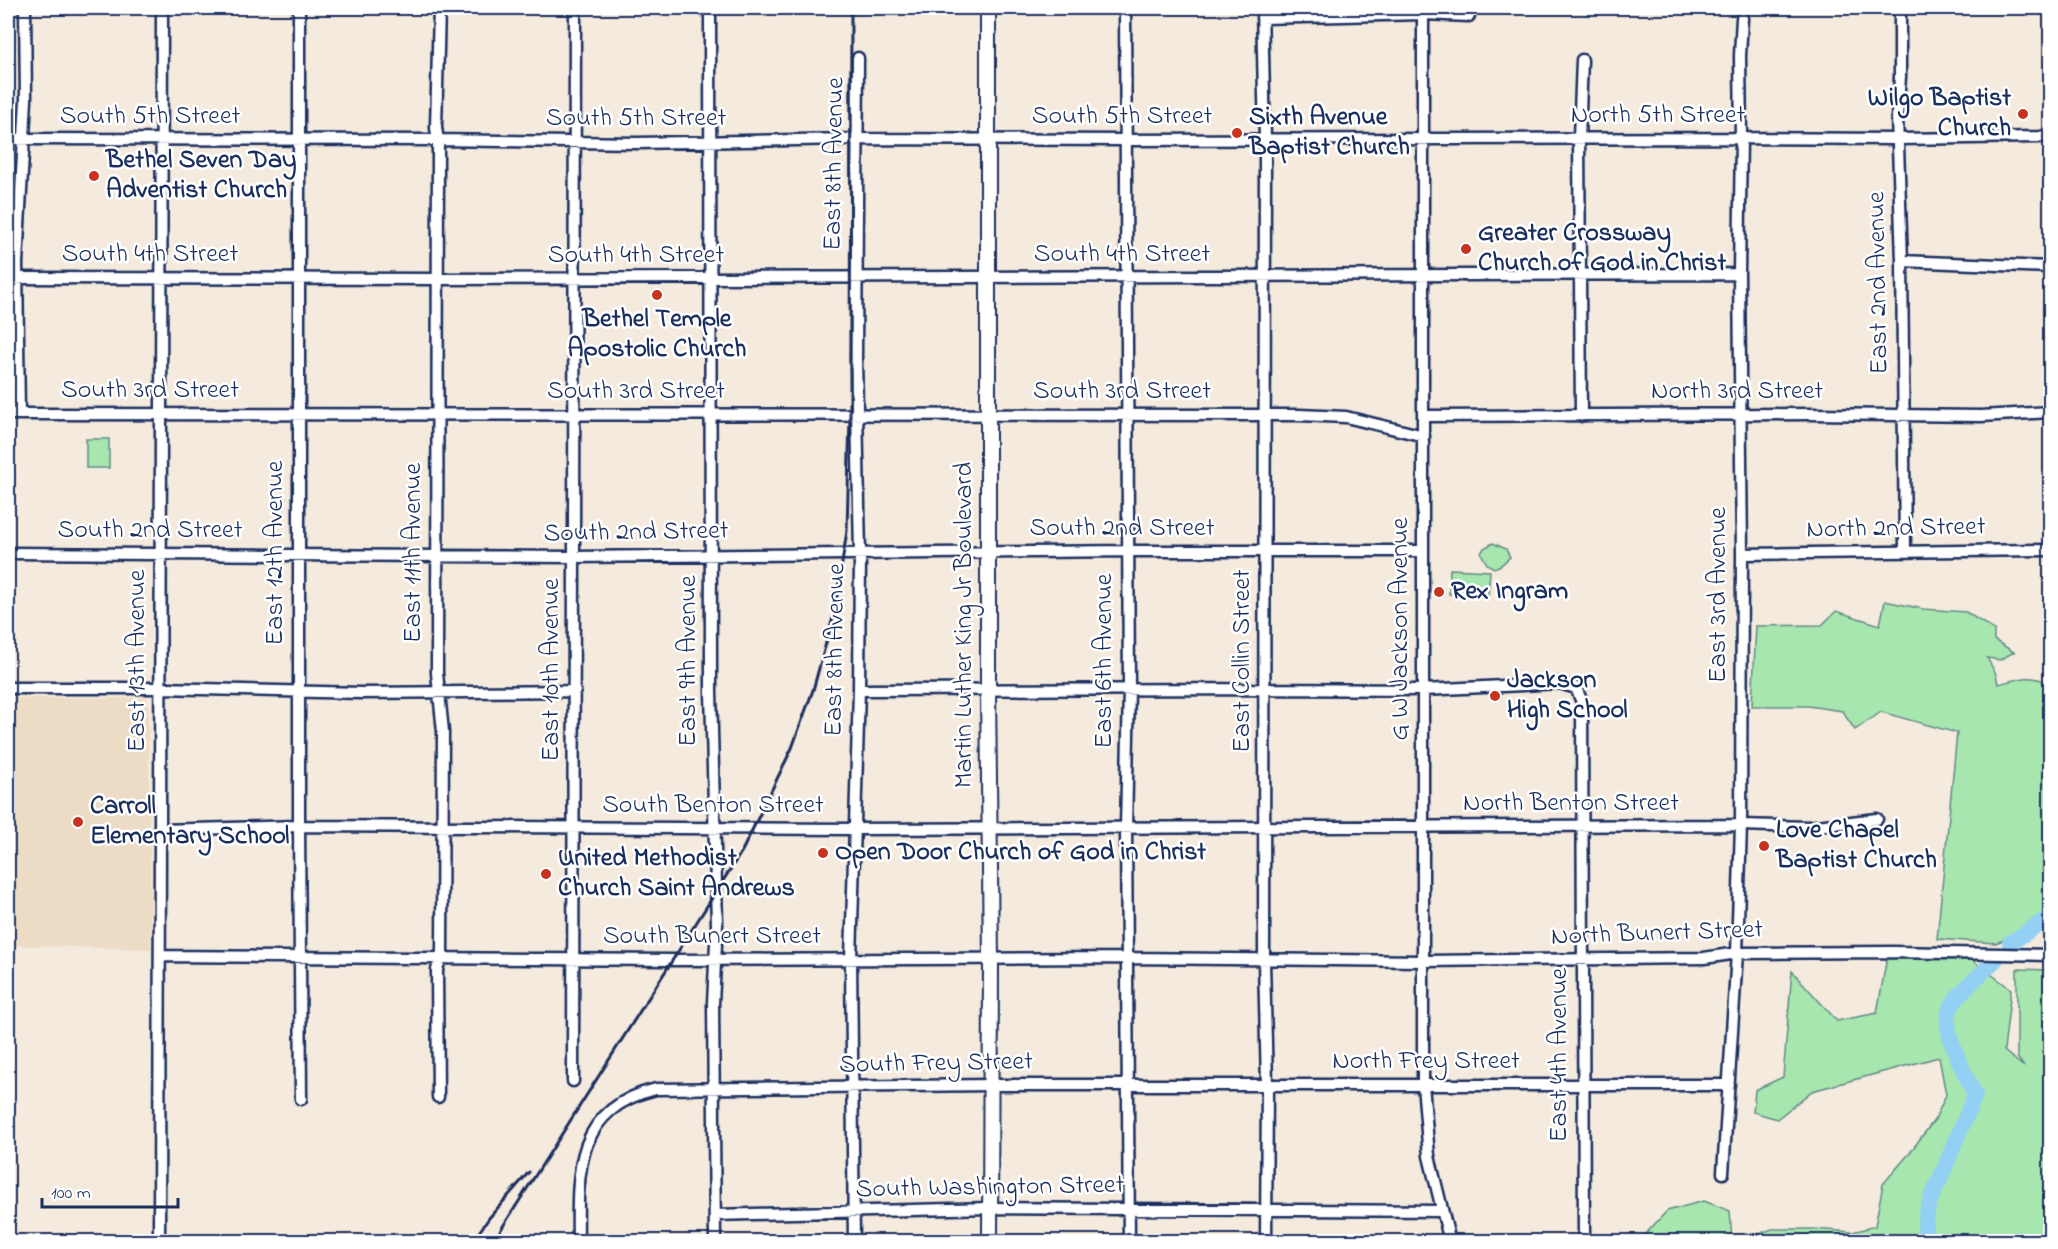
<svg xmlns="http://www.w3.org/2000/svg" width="2058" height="1249" font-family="'Indie Flower',sans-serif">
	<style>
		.built { fill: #ecdbc5 }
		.green { fill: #a7e6ae; stroke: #618a86; stroke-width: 1.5 }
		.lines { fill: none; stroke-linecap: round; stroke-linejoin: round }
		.river { stroke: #93d0f3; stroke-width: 16 }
		.minor-casing { stroke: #1b2f5e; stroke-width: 15 }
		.major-casing { stroke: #1b2f5e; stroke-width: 18 }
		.minor { stroke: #fff; stroke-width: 10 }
		.major { stroke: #fff; stroke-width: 14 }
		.rail { stroke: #1b2f5e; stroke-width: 3 }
		.poi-dot { fill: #c8321e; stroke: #fff; stroke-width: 2 }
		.labels { text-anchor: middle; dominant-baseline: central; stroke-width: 5; stroke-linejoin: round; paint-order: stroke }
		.poi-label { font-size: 26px; font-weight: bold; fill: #1b2f5e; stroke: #fff; text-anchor: start }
		.street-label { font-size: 26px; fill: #1b2f5e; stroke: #fff }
	</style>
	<rect width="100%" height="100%" fill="#f4eadd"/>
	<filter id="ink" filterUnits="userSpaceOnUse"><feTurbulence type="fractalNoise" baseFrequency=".0167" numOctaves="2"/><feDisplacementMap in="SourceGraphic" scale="12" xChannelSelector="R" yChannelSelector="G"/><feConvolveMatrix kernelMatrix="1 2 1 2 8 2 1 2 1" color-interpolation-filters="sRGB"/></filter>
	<g filter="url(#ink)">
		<path class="built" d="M8,698H148L151,949L8,945Z"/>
		<path class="green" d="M86,439H109V468H86Z
			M1493,543L1506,549L1510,557L1501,565L1494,568L1487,564L1481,553L1484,548Z
			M1450,569L1490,571L1488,596L1449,594Z
			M1885,601L1923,609L1966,612L1994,630V640L2014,652L2000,660L1987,658L1996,674L1998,684C2019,679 2030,673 2050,684V921L1996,943L1937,939L1957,733L1881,712L1855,730L1842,711L1808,706H1752L1756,626L1822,625L1836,611L1880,625Z
			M1887,957L1972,960L2011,989L2004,1051L2024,1067L2017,1057V969L2050,970V1241H1739L1772,1229H1814L1853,1232L1875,1226L1883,1184L1908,1155L1935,1119L1946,1095L1939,1057L1812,1091L1777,1119L1753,1112L1755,1090L1783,1077L1792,971L1837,1021L1877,1013Z
			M1704,1201L1730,1211L1732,1241H1642L1641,1239L1667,1211Z"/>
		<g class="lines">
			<path class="river" d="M2010,943L2050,917
				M1925,1242C1923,1205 1933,1197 1946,1165C1955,1142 1965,1119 1975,1095C1966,1074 1942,1034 1949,1012C1955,994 1983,973 1996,959"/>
			<defs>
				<path id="minor" d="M299,8V826L301,1099
					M710,8L711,691L717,924L713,1003L715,1242
					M1125,8L1129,689L1126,828L1129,1242
					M1262,8L1265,139L1264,961L1267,1085L1266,1242
					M1423,8V1084L1429,1156L1450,1242
					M1900,15V77L1897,117L1902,261L1905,551
					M1262,18L1423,14L1469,16
					M8,139L438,140L637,143L851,139L1126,140L1741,138L1897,139L2040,137L2050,135
					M1902,261L2050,267
					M8,278L438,279L1739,274
					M8,414L1299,415L1346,417L1424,436
					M19,414L17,263L26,100L25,8
					M1424,416L1810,414L1981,416L2050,412
					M1581,416L1579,138L1582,60
					M8,553L575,557L1128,551H1423
					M1742,554L2050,550
					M8,688H160L362,693L575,691
					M859,690L1266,689L1424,690L1560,683L1576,688L1582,702L1584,1242
					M160,830L299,826L855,829L1741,825L1808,827L1877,819
					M160,956L672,960L1128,958L1423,961L1704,958L1737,953L1892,952L2050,955
					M573,1081L575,8
					M438,1097L437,970L442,952L443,732L437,673L438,140L436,128L439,8
					M1723,1173L1737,953L1741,825L1742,554L1739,274L1741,138L1740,56L1742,18
					M715,1215L990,1208L1442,1211
					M159,1242L162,8
					M578,1242C577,1170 575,1109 656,1089L991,1085H1729
					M854,1242L851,959L859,690L860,554L856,358L858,58"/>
				<path id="major" d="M988,8V690L991,959L990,1242"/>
			</defs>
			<use href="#minor" class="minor-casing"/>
			<use href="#major" class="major-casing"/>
			<use href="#minor" class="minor"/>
			<use href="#major" class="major"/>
			<path class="rail" d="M472,1242L489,1218L529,1172
				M493,1242L742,851L792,748L813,690L834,614L847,531L850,415L851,8"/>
		</g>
	</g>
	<g class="poi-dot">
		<circle cx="2023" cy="114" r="6"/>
		<circle cx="1237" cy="133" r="6"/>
		<circle cx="94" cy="176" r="6"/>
		<circle cx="1466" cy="249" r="6"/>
		<circle cx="657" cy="295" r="6"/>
		<circle cx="1439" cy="592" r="6"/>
		<circle cx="1495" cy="696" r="6"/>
		<circle cx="78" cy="822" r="6"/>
		<circle cx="1764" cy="846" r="6"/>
		<circle cx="823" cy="853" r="6"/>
		<circle cx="546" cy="874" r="6"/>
	</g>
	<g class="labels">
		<g class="poi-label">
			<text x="2011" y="99" text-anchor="end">Wilgo Baptist<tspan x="2011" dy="30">Church</tspan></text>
			<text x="1249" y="118">Sixth Avenue<tspan x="1249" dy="30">Baptist Church</tspan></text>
			<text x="106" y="161">Bethel Seven Day<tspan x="106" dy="30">Adventist Church</tspan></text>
			<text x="1478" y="234">Greater Crossway<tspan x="1478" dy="30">Church of God in Christ</tspan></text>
			<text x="657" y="320" text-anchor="middle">Bethel Temple<tspan x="657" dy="30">Apostolic Church</tspan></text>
			<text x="1451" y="592">Rex Ingram</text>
			<text x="1507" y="681">Jackson<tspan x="1507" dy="30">High School</tspan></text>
			<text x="90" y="807">Carroll<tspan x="90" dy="30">Elementary School</tspan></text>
			<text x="1776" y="831">Love Chapel<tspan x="1776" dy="30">Baptist Church</tspan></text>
			<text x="835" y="853">Open Door Church of God in Christ</text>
			<text x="558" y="859">United Methodist<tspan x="558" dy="30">Church Saint Andrews</tspan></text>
		</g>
		<g class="street-label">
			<text x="1658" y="116">North 5th Street</text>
			<text x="150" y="117">South 5th Street</text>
			<text x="1122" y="117">South 5th Street</text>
			<text x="636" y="119">South 5th Street</text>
			<text transform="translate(835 164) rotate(-89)">East 8th Avenue</text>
			<text x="150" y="255">South 4th Street</text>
			<text x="1122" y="255">South 4th Street</text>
			<text x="636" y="256">South 4th Street</text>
			<text transform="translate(1879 283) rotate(-91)">East 2nd Avenue</text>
			<text x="150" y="391">South 3rd Street</text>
			<text x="636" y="392">South 3rd Street</text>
			<text x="1122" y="392">South 3rd Street</text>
			<text x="1737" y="392">North 3rd Street</text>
			<text x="1122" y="529">South 2nd Street</text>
			<text transform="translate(1896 529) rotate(-1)">North 2nd Street</text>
			<text x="150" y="531">South 2nd Street</text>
			<text transform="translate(636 533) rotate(-1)">South 2nd Street</text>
			<text transform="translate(276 553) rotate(-90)">East 12th Avenue</text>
			<text transform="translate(414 553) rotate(-90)">East 11th Avenue</text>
			<text transform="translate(1719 595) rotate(-90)">East 3rd Avenue</text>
			<text transform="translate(965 625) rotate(-90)">Martin Luther King Jr Boulevard</text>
			<text transform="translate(1401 629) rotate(-90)">G W Jackson Avenue</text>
			<text transform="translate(836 650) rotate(-89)">East 8th Avenue</text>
			<text transform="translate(138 661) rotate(-90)">East 13th Avenue</text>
			<text transform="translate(689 661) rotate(-90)">East 9th Avenue</text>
			<text transform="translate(1105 661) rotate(-90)">East 6th Avenue</text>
			<text transform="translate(1243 661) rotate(-90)">East Collin Street</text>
			<text transform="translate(552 670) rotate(-90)">East 10th Avenue</text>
			<text x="1571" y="804">North Benton Street</text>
			<text x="713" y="806">South Benton Street</text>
			<text transform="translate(1657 934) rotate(-2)">North Bunert Street</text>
			<text x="712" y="937">South Bunert Street</text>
			<text transform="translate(1560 1055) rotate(-90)">East 4th Avenue</text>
			<text x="1426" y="1062">North Frey Street</text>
			<text transform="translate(936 1064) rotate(-1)">South Frey Street</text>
			<text transform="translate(990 1188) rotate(-1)">South Washington Street</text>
		</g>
	</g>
	<rect width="2058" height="1249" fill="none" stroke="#fff" stroke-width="30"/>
	<rect x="15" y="15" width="2028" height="1219" fill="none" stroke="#1b2f5e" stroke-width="2" filter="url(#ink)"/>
	<path d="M42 1198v9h136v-9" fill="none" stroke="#1b2f5e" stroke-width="3"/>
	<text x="51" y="1198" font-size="18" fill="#1b2f5e" stroke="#ffffff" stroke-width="4.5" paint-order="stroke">100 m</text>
</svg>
